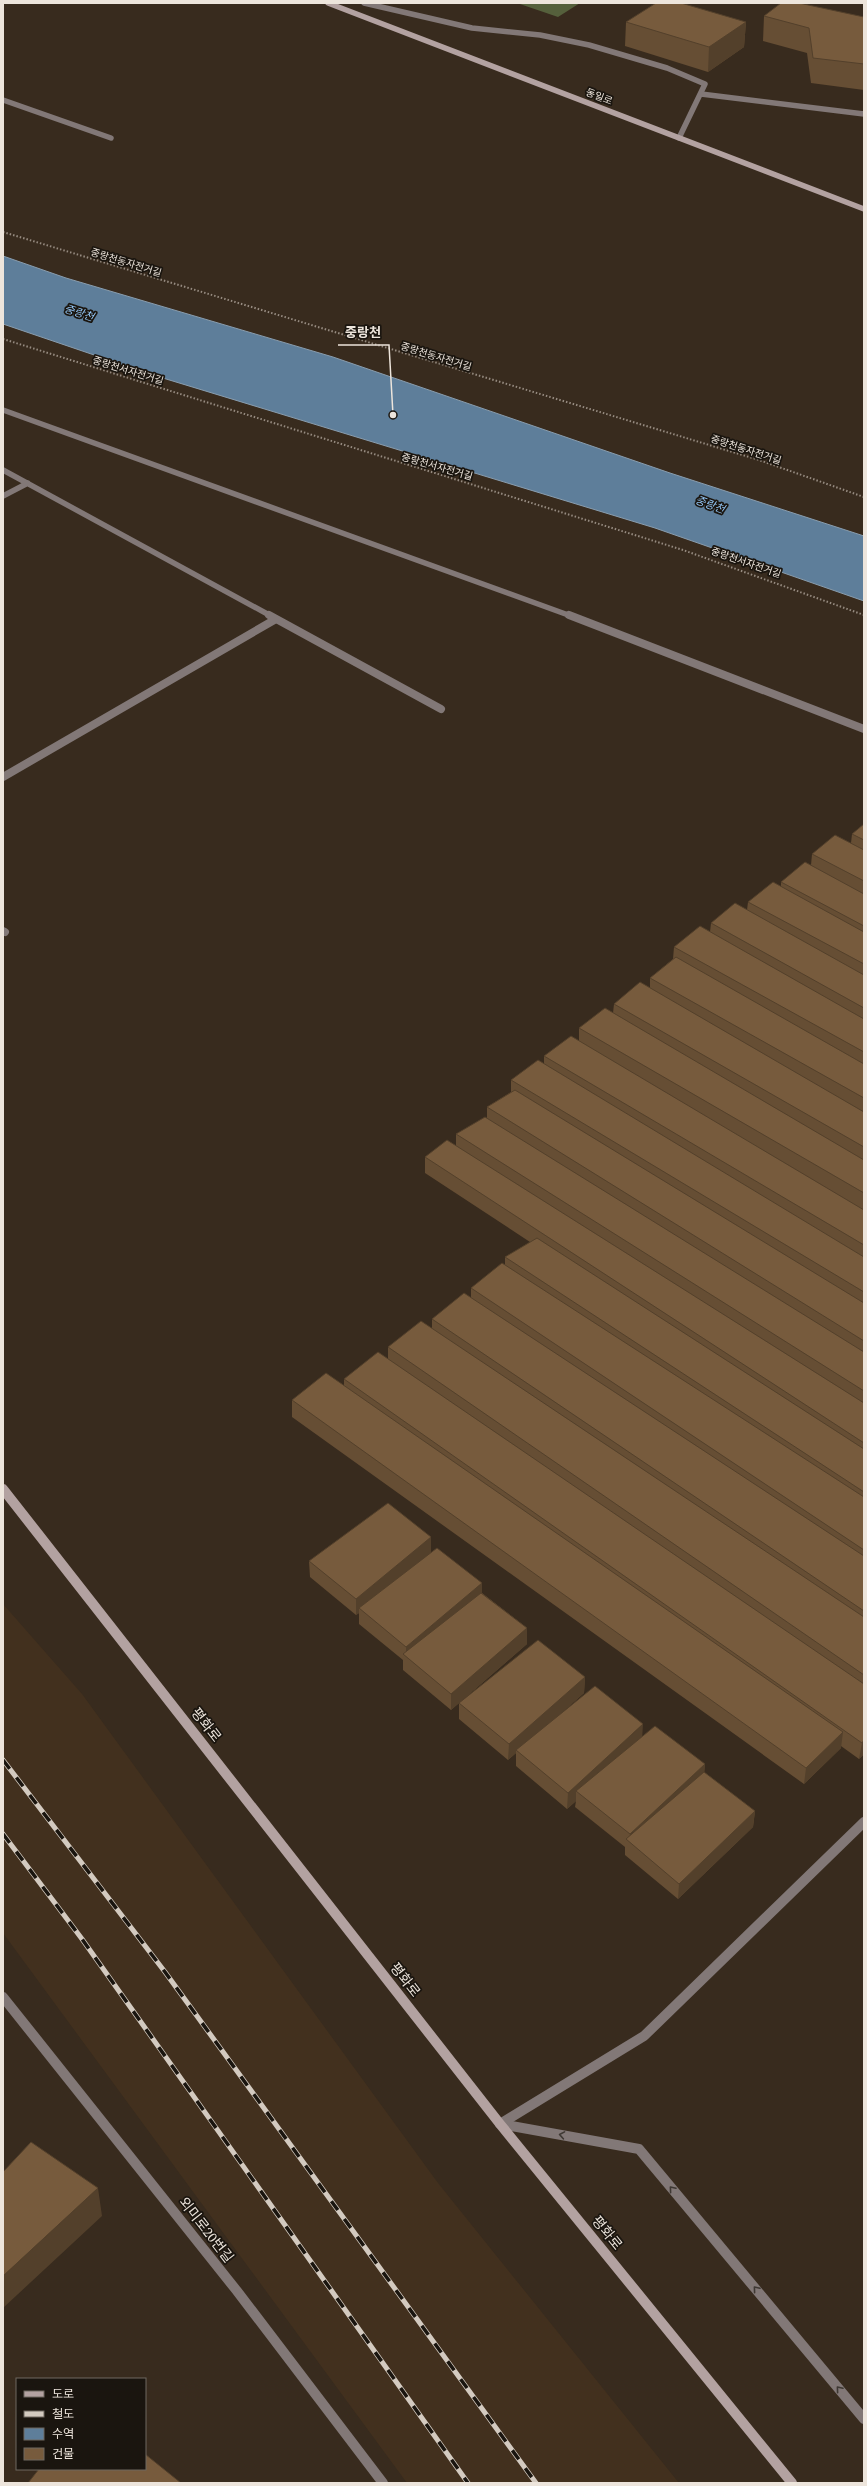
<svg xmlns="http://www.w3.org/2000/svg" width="867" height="2486" font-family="Spectral,'Noto Sans KR',serif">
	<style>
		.built { fill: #42301e }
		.forest { fill: #55603c }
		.water { fill: #5e7e9a; stroke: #899dae }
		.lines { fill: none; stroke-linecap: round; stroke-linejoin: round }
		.path { stroke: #968b80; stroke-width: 2; stroke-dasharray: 1.5 2; stroke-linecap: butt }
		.lane-far2 { stroke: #827877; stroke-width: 5.5 }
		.lane-far1 { stroke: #827877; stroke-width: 8 }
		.lane { stroke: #827877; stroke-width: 10 }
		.street-far2 { stroke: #827877; stroke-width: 5.5 }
		.street-far1 { stroke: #827877; stroke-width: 8 }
		.street { stroke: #827877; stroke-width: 10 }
		.secondary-far1 { stroke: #b3a2a1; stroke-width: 5.5 }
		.secondary { stroke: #b3a2a1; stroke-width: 10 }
		.rail-casing { stroke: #d3cac0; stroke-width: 5 }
		.rail { stroke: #1a150f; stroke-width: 3.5; stroke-dasharray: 11; stroke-linecap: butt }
		.wall { fill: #664e34 }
		.shaded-wall { fill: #53402b }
		.building { fill: #775b3d; stroke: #53402b }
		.oneway { stroke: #3e3833 }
		.labels { text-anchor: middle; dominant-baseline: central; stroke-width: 3.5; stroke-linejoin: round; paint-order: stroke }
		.far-street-label { font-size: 10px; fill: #ede5dc; stroke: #1a150f }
		.far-water-label { font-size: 11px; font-style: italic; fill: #93c7f7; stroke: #1a150f }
		.near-street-label { font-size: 14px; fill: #ede5dc; stroke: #1a150f }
		.leader { fill: none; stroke: #ede5dc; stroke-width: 1.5 }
		.callout-dot { fill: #ede5dc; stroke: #1a150f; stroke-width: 1.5 }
		.callout-label { font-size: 13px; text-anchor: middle; font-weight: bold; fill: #ede5dc; stroke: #1a150f; stroke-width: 3.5; stroke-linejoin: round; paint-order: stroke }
	</style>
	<rect width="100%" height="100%" fill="#382b1e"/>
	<path class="built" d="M3,1604L82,1694L438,2183L679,2483H407L3,1933Z"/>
	<path class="forest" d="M517,3H580L558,17Z"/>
	<path class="water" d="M3,256L66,278L333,357L670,473L864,536V601L655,528L153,375L3,324Z"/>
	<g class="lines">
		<path class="path" d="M3,232L759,460L864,497
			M3,339L683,550L864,615"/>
		<path class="lane-far2" d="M701,94L864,114
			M3,470L271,616
			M3,496L28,483"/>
		<path class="lane-far1" d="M269,615L441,709
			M3,777L276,619
			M3,931L5,932"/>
		<path class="lane" d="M500,2124L639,2149L864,2419"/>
		<path class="street-far2" d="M364,3L472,28L540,35L589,45L667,68L705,84L679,138
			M3,100L111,138
			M3,410L571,616"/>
		<path class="street-far1" d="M569,615L864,729"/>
		<path class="street" d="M3,1997L237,2291L383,2483
			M500,2124L644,2036L864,1822"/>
		<path class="secondary-far1" d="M328,3L864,209"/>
		<path class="secondary" d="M3,1489L500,2124L792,2483"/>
		<defs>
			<path id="rail" d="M3,1760L165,1972L536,2483
				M3,1834L82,1939L468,2483"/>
		</defs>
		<use href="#rail" class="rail-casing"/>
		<use href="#rail" class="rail"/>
	</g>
	<path class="wall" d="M764,16L864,17V90L811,83L807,53L763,41Z
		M626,22H746L744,47L708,72L625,46Z
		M864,824V1754L859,1759L841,1746V1748L804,1784L292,1417V1400L344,1386V1379L388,1359V1347L432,1328V1319L471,1297V1288L505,1265V1257L530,1242L425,1173V1157L456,1145V1134L487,1118V1107L511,1092V1080L544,1064V1056L579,1041V1028L613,1013L614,1004L650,988V978L673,959L674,947L710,932L711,923L747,910L748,902L781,886V882L811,865L812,854L851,843L852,834Z
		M431,1537V1553L482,1593L527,1628V1644L451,1710L403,1670V1660L359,1624V1613L356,1615L310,1577L309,1561Z
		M585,1677L584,1693L551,1722L643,1736L705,1764L704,1772L755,1811L753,1827L678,1899L625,1855V1847L575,1807L576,1801L567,1809L516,1766V1753L508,1760L459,1719V1703Z"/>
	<path class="shaded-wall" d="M746,22L744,47L708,72L709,47Z
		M431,1537V1553L359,1608V1613L356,1615V1599Z
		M482,1583V1599L406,1657V1647Z
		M527,1628V1644L451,1710V1694Z
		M585,1677L584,1693L518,1752L516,1750V1753L508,1760L509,1744Z
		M643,1724L642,1740L576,1791V1801L567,1809L568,1793Z
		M843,1732L841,1748L804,1784L806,1768Z
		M864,1740V1754L859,1759L862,1743Z
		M705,1764L704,1780L629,1842L630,1834Z
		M755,1811L753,1827L678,1899L679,1884Z
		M98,2188L102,2216L3,2308V2276Z"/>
	<path class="building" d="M656,3H681L746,22L709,47L626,22Z
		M781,3H799L864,17V64L813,58L809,28L764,16Z
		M864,824V840L852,834Z
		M835,835L864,850V881L812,854Z
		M805,862L864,894V926L781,882Z
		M773,882L864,932V964L748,902Z
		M735,903L864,975V1008L711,923Z
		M700,926L864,1019V1052L674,947Z
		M676,957L864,1064V1098L650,978Z
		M640,982L864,1112V1147L614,1004Z
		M605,1008L864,1160V1193L579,1028Z
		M571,1036L864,1210V1245L544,1056Z
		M538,1060L864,1257V1292L511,1080Z
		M515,1090L864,1303V1341L487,1107Z
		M485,1117L864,1352V1391L456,1134Z
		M447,1140L864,1403V1443L425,1157Z
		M537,1238L864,1449V1492L505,1257Z
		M502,1263L864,1497V1550L471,1288Z
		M464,1293L864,1556V1611L432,1319Z
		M421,1321L864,1617V1675L388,1347Z
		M378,1352L864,1684V1740L862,1743L344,1379Z
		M326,1373L843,1732L806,1768L292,1400Z
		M388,1503L431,1537L356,1599L309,1561Z
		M437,1548L482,1583L406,1647L359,1608Z
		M481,1593L527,1628L451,1694L403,1654Z
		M538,1640L585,1677L509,1744L459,1703Z
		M595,1686L643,1724L568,1793L516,1750Z
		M655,1726L705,1764L630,1834L576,1791Z
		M704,1772L755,1811L679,1884L626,1839Z
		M31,2142L98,2188L3,2276V2172Z
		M145,2454L181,2483H28L39,2469H145Z"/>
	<defs><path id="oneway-chevron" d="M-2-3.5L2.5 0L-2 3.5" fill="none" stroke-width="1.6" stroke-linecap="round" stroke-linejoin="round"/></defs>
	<g class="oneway">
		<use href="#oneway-chevron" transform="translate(562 2135) rotate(-170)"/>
		<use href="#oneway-chevron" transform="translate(672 2189) rotate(-130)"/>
		<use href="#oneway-chevron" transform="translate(756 2289) rotate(-130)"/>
		<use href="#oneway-chevron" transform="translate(839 2389) rotate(-130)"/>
	</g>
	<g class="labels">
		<g class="far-street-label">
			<text transform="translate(599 97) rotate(21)">동일로</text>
			<text transform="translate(126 263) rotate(17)">중랑천동자전거길</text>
			<text transform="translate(436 357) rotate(17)">중랑천동자전거길</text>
			<text transform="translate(128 371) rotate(17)">중랑천서자전거길</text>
			<text transform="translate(746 450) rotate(18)">중랑천동자전거길</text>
			<text transform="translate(437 467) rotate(16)">중랑천서자전거길</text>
			<text transform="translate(746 563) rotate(19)">중랑천서자전거길</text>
		</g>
		<g class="far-water-label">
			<text transform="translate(79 313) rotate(18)">중랑천</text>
			<text transform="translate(710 505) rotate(20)">중랑천</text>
		</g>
		<g class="near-street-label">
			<text transform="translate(206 1725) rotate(52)">평화로</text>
			<text transform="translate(405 1980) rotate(52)">평화로</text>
			<text transform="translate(206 2230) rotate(52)">외미로20번길</text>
			<text transform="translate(607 2233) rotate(51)">평화로</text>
		</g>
	</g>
	<path class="leader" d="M393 415L389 345H338"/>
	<circle class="callout-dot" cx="393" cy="415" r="4"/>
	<g class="callout-label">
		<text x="363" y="337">중랑천</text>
	</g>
	<rect width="867" height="2486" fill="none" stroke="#ede5dc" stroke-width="8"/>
	<rect x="16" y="2378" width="130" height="92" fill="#1a150f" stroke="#6e6861"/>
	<rect x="24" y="2391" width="20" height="6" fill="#b3a2a1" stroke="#6e6861"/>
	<text x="52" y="2398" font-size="12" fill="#ede5dc">도로</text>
	<rect x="24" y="2411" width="20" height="6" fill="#d3cac0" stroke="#6e6861"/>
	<text x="52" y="2418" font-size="12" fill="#ede5dc">철도</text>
	<rect x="24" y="2428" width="20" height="12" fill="#5e7e9a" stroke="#6e6861"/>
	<text x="52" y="2438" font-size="12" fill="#ede5dc">수역</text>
	<rect x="24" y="2448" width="20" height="12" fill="#775b3d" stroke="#6e6861"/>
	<text x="52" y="2458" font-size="12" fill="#ede5dc">건물</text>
</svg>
